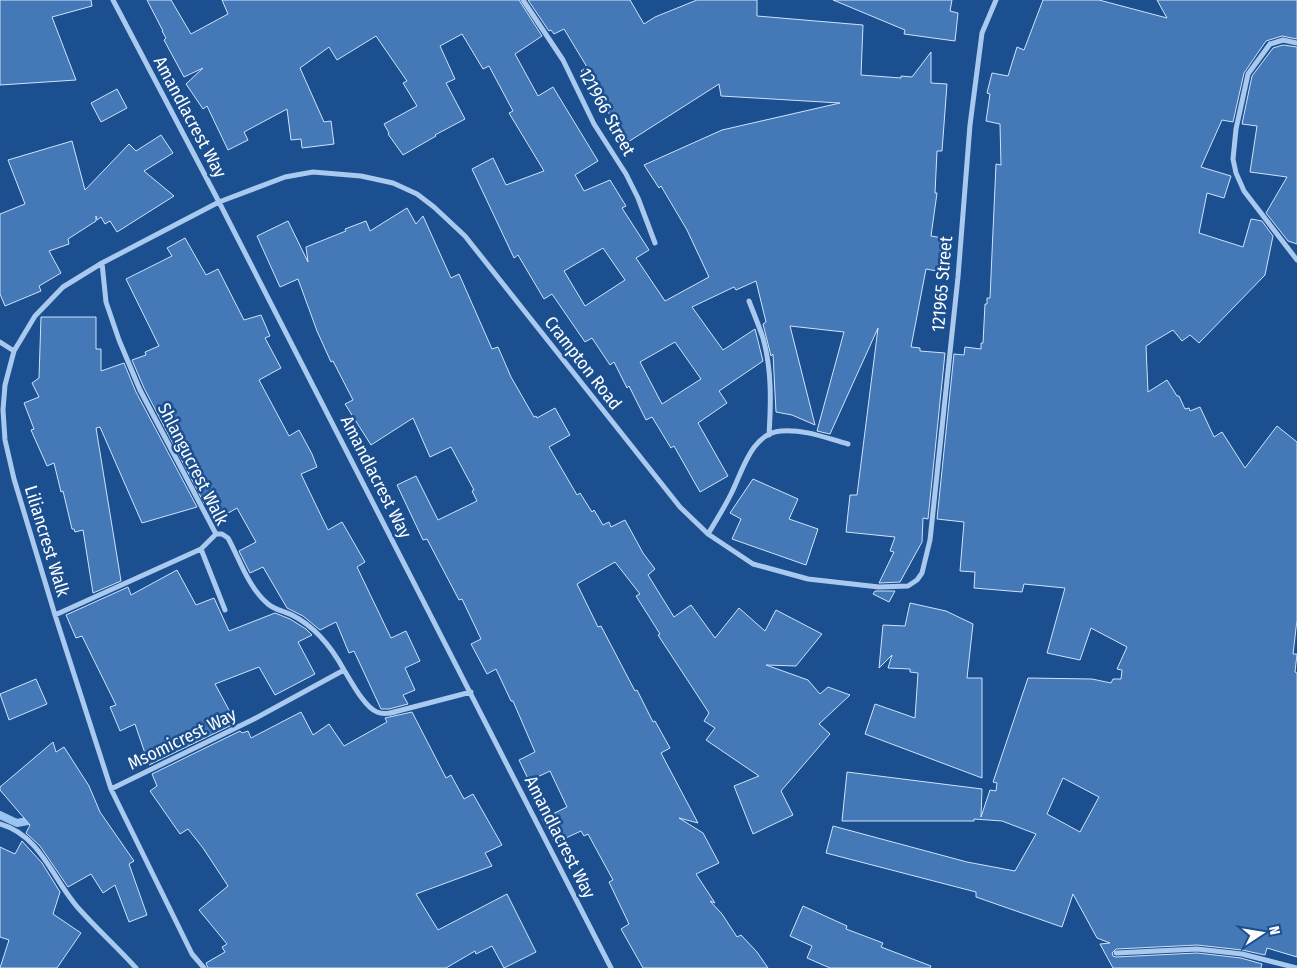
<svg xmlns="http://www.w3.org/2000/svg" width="1297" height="968" font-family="'Fira Sans Condensed',sans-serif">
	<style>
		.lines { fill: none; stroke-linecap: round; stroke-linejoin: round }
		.stream { stroke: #9cc4f0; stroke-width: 8 }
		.building { fill: #4478b7; stroke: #cfe3fa; fill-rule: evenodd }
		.street { stroke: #a9c9ee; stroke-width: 5 }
		.labels { text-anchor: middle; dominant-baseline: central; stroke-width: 5; stroke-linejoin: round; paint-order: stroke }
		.street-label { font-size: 18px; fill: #fff; stroke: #1b4f8f }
	</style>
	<rect width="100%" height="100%" fill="#1b4f8f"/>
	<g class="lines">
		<path class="stream" d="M0,815L17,823L28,821L32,815"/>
	</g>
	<path class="building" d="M0,0H91L92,6L52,17L76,80L0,85Z
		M147,0H171L191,34L228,14L222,0H519L542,36L515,54L538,96L553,87L598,161L575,175L584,191L610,180L626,206L622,208L649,250L636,258L665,301L709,277L687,230L661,186L659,188L644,165L722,130L840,103L721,96L719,84L628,142L581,71L587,67L564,29L554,34L551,30L549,31L528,0H630L644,24L655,17L697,0H757V16L863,25L861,75L901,78V76L912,77L931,52V83L947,84L942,151H937L935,193H937L931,236L943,238L937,271L926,269L911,347L920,348V351L945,353L928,519L923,518L922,542L900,582L879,583L894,552L890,551L895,537L846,532L850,495H857L878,328L830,434L817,431L844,332L790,326L815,425L792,415L776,412L773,354L771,356L763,324L766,322L756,281L736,290L734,287L692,307L723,350L755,329L763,361L719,391L727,403L698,423L728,476L700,492L674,446L671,448L652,417L646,420L629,386L627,388L614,362L610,365L592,338L585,342L552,294L544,299L518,255L514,258L472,169L493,158L506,185L544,171L509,113L513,111L489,66L483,69L462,34L440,46L455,79L446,83L465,119L435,135L436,136L403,155L388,134L389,133L384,124L417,106L403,83L407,81L376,36L337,60L329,47L300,68L324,122L331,121L334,144L302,148L301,139L291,140L287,109L244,132L248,140L228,150L207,106L203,109L186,84L203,68L184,77L164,40L166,38L162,31H163ZM603,248L625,280L585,306L564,271ZM675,342L701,379L662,404L640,362Z
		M833,0H952L950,11L958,13L955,41L904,34L905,30Z
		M1043,0H1099L1167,18L1157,0H1297V39L1282,36L1266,41L1244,73L1233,122L1222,120L1201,167L1231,176L1224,198L1207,193L1199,233L1243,247L1251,219L1262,221L1273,236L1265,275L1199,343L1190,335L1182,341L1173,330L1146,346L1148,392L1167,380L1177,396H1179L1185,409L1189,408L1190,411L1200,407L1214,437L1222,432L1245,468L1277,426L1297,442V620L1293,654H1297L1295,672L1297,673V957L1267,948L1265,955L1242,950L1197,945L1116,949L1112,953L1113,956L1116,957L1197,953L1241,958L1262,964L1261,968H1113L1100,944L1110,943L1097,938L1073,894L1062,927L976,897V892L826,853L833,826L967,862L1015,871L1036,834L1002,821L974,819V821H842L847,772L982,789L981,817L990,790L996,791L997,783L993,782L1028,678L1092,679L1111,683L1113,679H1121L1122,670L1117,669L1127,647L1091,628L1080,660L1047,653L1065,588L1024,584L1022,592L974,588L975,572L960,571L964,522L937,519L954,354L964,355L965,347L981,349V343H983L985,304H987V298H990L996,164L1001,165L1000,124L986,121L990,94L987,93L992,73L1008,76L1017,47L1024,50ZM1063,778L1099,797L1080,832L1047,814Z
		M1283,45L1297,47V244L1288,241L1266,213L1287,177L1250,172L1257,126L1242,124L1252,76L1273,48Z
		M117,89L127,108L101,122L91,103Z
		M161,135L173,153L144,171L174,196L117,232L110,221L105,224L101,217L97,220L96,216V221L68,239L69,244L49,251L61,273L39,286L41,291L5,306L0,294V214L25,204L8,160L72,141L85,190L129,144L136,151Z
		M407,208L416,224L423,216L451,278L459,274L492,349L498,347L511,377L534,417L536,416L537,418L555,408L570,435L549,447L577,495L580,493L592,512L594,510L603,525L609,522L611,527L625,520L643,553L655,569L648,575L674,617L691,605L715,638L739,608L765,631L776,610L822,634L796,666L766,665L808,680L820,694L828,687L850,695L819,724L830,734L781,791L793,815L753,834L734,786L759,776L706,740L715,728L704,721L709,713L658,635L660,634L636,596L640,594L615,562L577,584L598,627L601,626L635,691L637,690L653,722L655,721L670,748L661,753L698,823L679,818L703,833L719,863L696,874L715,903L710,901L722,914L737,937L741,935L757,952L768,968H643L621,929L629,924L609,882L613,880L588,834L584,836L581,831L555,843L542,819L567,807L550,771L529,781L519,760L535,752L513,701H511L496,669L487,674L471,644L481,639L462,599L459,600L427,539L423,540L397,485L416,476L438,520L477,501L472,491L474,490L451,447L430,457L413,418L371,445L345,404L353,400L333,361L331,362L317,331L298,279L280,287L257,236L288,221L308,262L306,247L346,231L345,229L366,221L370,231Z
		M185,238L206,275L218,269L244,320L261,315L270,336L265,338L281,368L259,380L289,436L299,430L312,454L317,467L301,474L313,499L328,530L342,522L365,562L357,567L391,638L406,631L420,661L405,668L415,690L403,695L408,704L389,709H381L354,651L349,653L336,622L320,630L303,616L287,608L263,567L250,573L239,551L256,542L237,508L223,516L215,502L205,505L144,388L132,360L146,355L145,352L159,346L126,279L172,256L167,248Z
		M41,317H96V349H101V371L124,363L136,392L197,507L142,523L100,427L96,428L121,581L93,593L83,530L75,532L74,529H72L63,491L61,492L54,463L47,466L31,430L34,429L24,403L39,397L32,383L39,378Z
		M753,479L798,499L789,519L818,529L806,565L732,539L741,519L730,513Z
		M177,570L196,605L214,598L229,631L275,613L290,619L306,629L312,635L298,642L315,674L275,695L259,667L215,684L236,723L149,765L135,724L120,731L110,707L116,705L82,636L76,638L66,615L128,587L131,595Z
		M875,591H895L889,602L873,594Z
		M910,603L946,611L973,624L967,678H982V778L865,734L875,704L915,718L918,673L910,672V669L888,668L892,655L879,668L883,625L905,626Z
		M36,679L47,704L9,720L0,694Z
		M301,712L313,735L329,724L344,746L387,722L385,718L412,712L446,778L451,775L464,799L473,794L502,845L485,853L492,866L416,894L438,930L507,894L536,952L504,968L492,946L476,954L475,951L446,968H208L206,963L225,952L222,947L227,944L199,910L228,886L203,848L188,829L180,834L150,791L157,786L152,774L240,731L242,733L248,731L251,738Z
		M53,742L56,752L64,747L89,786L100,812L134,861L129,864L147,915L129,922L115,885L103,893L91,874L68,887L40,846L26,833L30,825L0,790V787Z
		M22,841L42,863L60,892L53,914L81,933L57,968H0L9,940L0,937V847L15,854Z
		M803,906L847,926L846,929L883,943L881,947L931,966L930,968H830L807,958L812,946L790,936Z"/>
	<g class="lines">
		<path class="street" d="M113,0L219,202L611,968
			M523,0L563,60L594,124L626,174L638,198L655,243
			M1297,43L1283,40L1270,44L1248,74L1236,129L1233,159L1236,173L1244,191L1297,260
			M749,301C754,314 759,326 763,338C772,370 771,403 769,435
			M0,342L14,351
			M216,534H222L228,538C240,560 248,587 268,604C275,610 284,611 292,615C316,627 332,648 344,670
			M708,534C716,521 724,508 731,494C742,473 751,433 781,431C804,429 826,438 848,444
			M201,549L225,610
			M55,615L201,549L216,534L140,390L119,340L106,302L102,263
			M111,789L254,719L344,670C351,681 365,708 377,712C384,715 391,713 398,711L471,692
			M0,824C42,836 53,881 80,910C98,930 118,948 136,968
			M1116,953L1197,949L1242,954L1297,968
			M204,968L192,954L111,789L55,615L14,479L5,440L3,410L5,385L14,351L35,316L63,287L102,263L219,202L285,177L313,172L361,176L393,183L417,194L434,207L465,236L680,507L708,534L753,564L808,579L879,587L908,586L917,580L922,573L930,540L958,277L970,125L982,33L996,0"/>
	</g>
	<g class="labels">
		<g class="street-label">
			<text transform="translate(607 112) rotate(61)">121966 Street</text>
			<text transform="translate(190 117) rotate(62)">Amandlacrest Way</text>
			<text transform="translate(942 284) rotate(-85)">121965 Street</text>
			<text transform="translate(583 363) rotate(52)">Crampton Road</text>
			<text transform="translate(193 464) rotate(63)">Shlangucrest Walk</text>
			<text transform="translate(376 477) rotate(63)">Amandlacrest Way</text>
			<text transform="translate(47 541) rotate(73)">Liliancrest Walk</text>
			<text transform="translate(182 739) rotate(-26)">Msomicrest Way</text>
			<text transform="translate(560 837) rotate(63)">Amandlacrest Way</text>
		</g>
	</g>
	<g transform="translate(1262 933) rotate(78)" stroke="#1b4f8f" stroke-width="4" paint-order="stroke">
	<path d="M0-4L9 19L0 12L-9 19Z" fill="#ffffff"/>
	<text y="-8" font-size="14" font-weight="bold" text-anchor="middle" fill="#ffffff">N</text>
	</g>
</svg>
